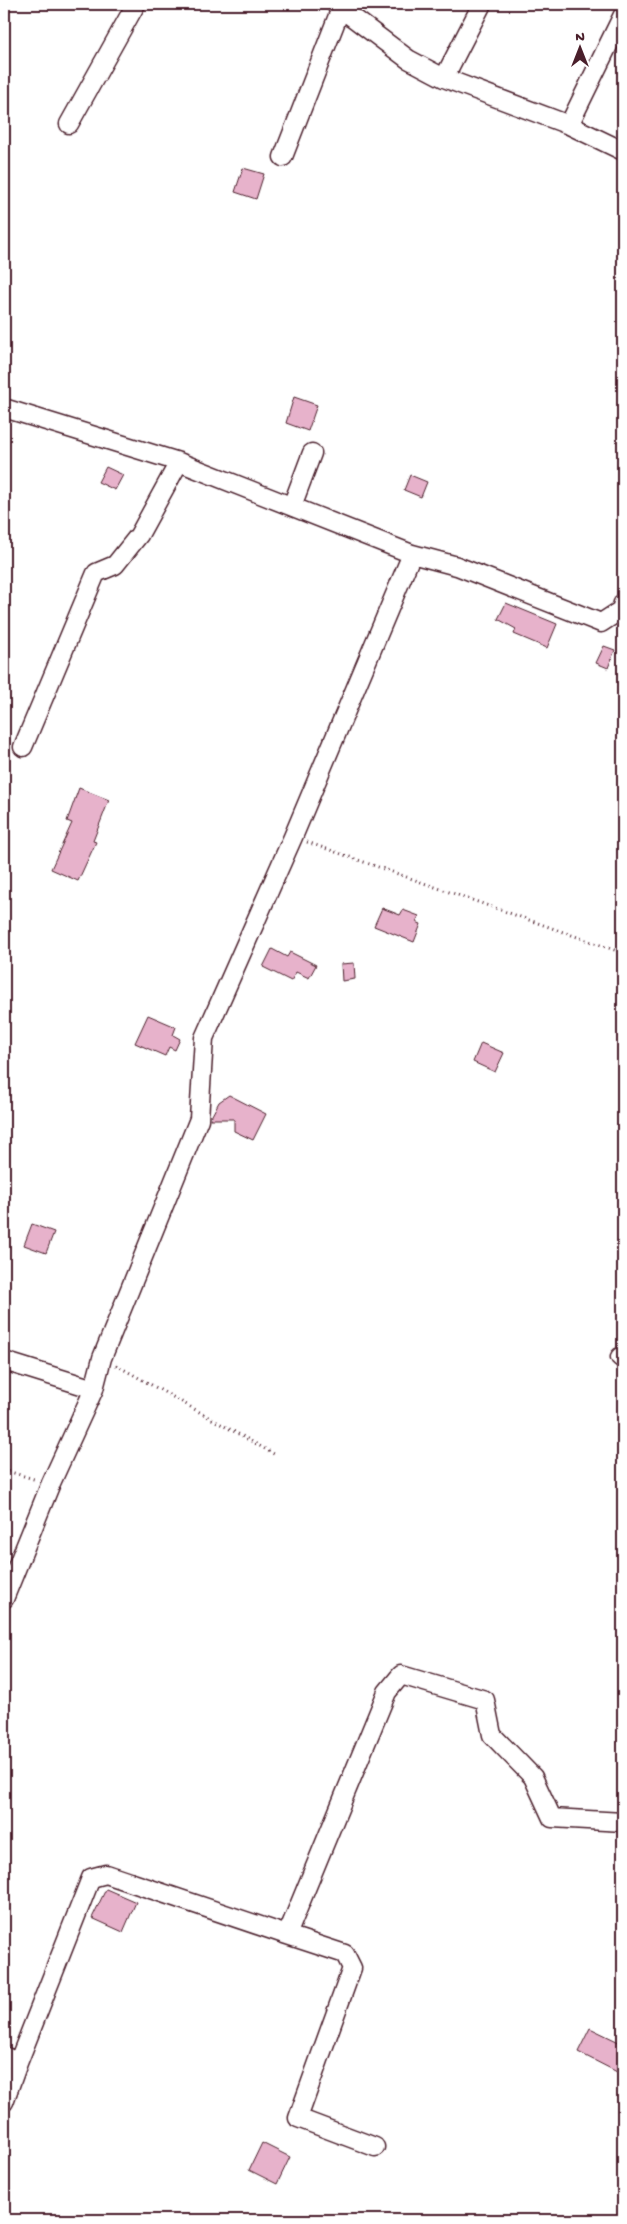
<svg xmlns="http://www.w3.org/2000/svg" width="627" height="2224" font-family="'Gochi Hand',sans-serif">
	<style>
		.building { fill: #e7b2cb; stroke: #4a1f2b }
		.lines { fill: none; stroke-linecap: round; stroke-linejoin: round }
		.minor-casing { stroke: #4a1f2b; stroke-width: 21 }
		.path { stroke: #4a1f2b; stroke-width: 3; stroke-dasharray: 1 4; stroke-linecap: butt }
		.minor { stroke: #fff; stroke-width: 18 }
	</style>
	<rect width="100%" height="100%" fill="#fff"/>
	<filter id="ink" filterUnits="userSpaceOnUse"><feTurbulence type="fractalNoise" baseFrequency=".02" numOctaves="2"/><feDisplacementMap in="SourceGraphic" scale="10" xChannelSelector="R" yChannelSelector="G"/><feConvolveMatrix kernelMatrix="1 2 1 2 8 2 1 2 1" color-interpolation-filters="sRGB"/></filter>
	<g filter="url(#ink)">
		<path class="building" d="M243,168L264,174L256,199L235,192Z
			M294,397L317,405L308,431L286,423Z
			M106,467L123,475L115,490L98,482Z
			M410,475L427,482L421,497L404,490Z
			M506,603L557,624L547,648L514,634L516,629L498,619Z
			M604,646L615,650L608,668L596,663Z
			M79,788L109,800L93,841L96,842L78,881L51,869L72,823L67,821Z
			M382,908L400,915L403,910L419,916L416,922L421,924L414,942L374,926Z
			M272,949L287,957L290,952L316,965L309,978L296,972L291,981L263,967Z
			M354,963L355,979L342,981L341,964Z
			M148,1015L176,1027L173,1035L180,1039L175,1050L169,1047L165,1056L135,1043Z
			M481,1043L504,1053L495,1072L473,1062Z
			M229,1095L266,1114L253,1140L234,1131V1119H210L219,1102Z
			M32,1224L54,1232L46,1253L24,1245Z
			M106,1889L136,1902L123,1932L92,1918Z
			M590,2028L623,2044V2075L578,2052Z
			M262,2143L290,2157L277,2184L249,2170Z"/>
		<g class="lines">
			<defs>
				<path id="minor" d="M335,4L408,59L444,78L569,125L623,151
					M444,78L482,4
					M69,124L136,4
					M569,125L623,15
					M283,157L341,8
					M4,408L179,462L412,554L457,566L601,623L621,610L623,603
					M292,506L312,453
					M23,747L96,573L115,565L139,535L179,462
					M620,1357L623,1359
					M4,1361L94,1389
					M4,1599L51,1483L94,1389L102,1358L199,1119L204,1038L293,837L412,554
					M4,2056L18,2063L4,2102
					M18,2063L91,1878L106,1874L287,1935
					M375,2147L298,2118L352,1968L345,1954L287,1935L387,1692L401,1675L485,1700L492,1735L533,1777L552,1818L623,1822"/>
			</defs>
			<use href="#minor" class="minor-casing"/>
			<path class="path" d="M307,842L623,953
				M116,1365L274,1454
				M4,1470L37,1480"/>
			<use href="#minor" class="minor"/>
		</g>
	</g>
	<rect width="627" height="2224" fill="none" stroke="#fff" stroke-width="20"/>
	<rect x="10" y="10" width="607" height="2204" fill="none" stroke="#4a1f2b" stroke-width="2" filter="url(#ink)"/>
	<g transform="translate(580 48)" stroke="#ffffff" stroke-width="4" paint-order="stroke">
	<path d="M0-4L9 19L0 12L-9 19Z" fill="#4a1f2b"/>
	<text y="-8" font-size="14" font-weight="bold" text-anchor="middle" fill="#4a1f2b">N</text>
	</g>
</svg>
